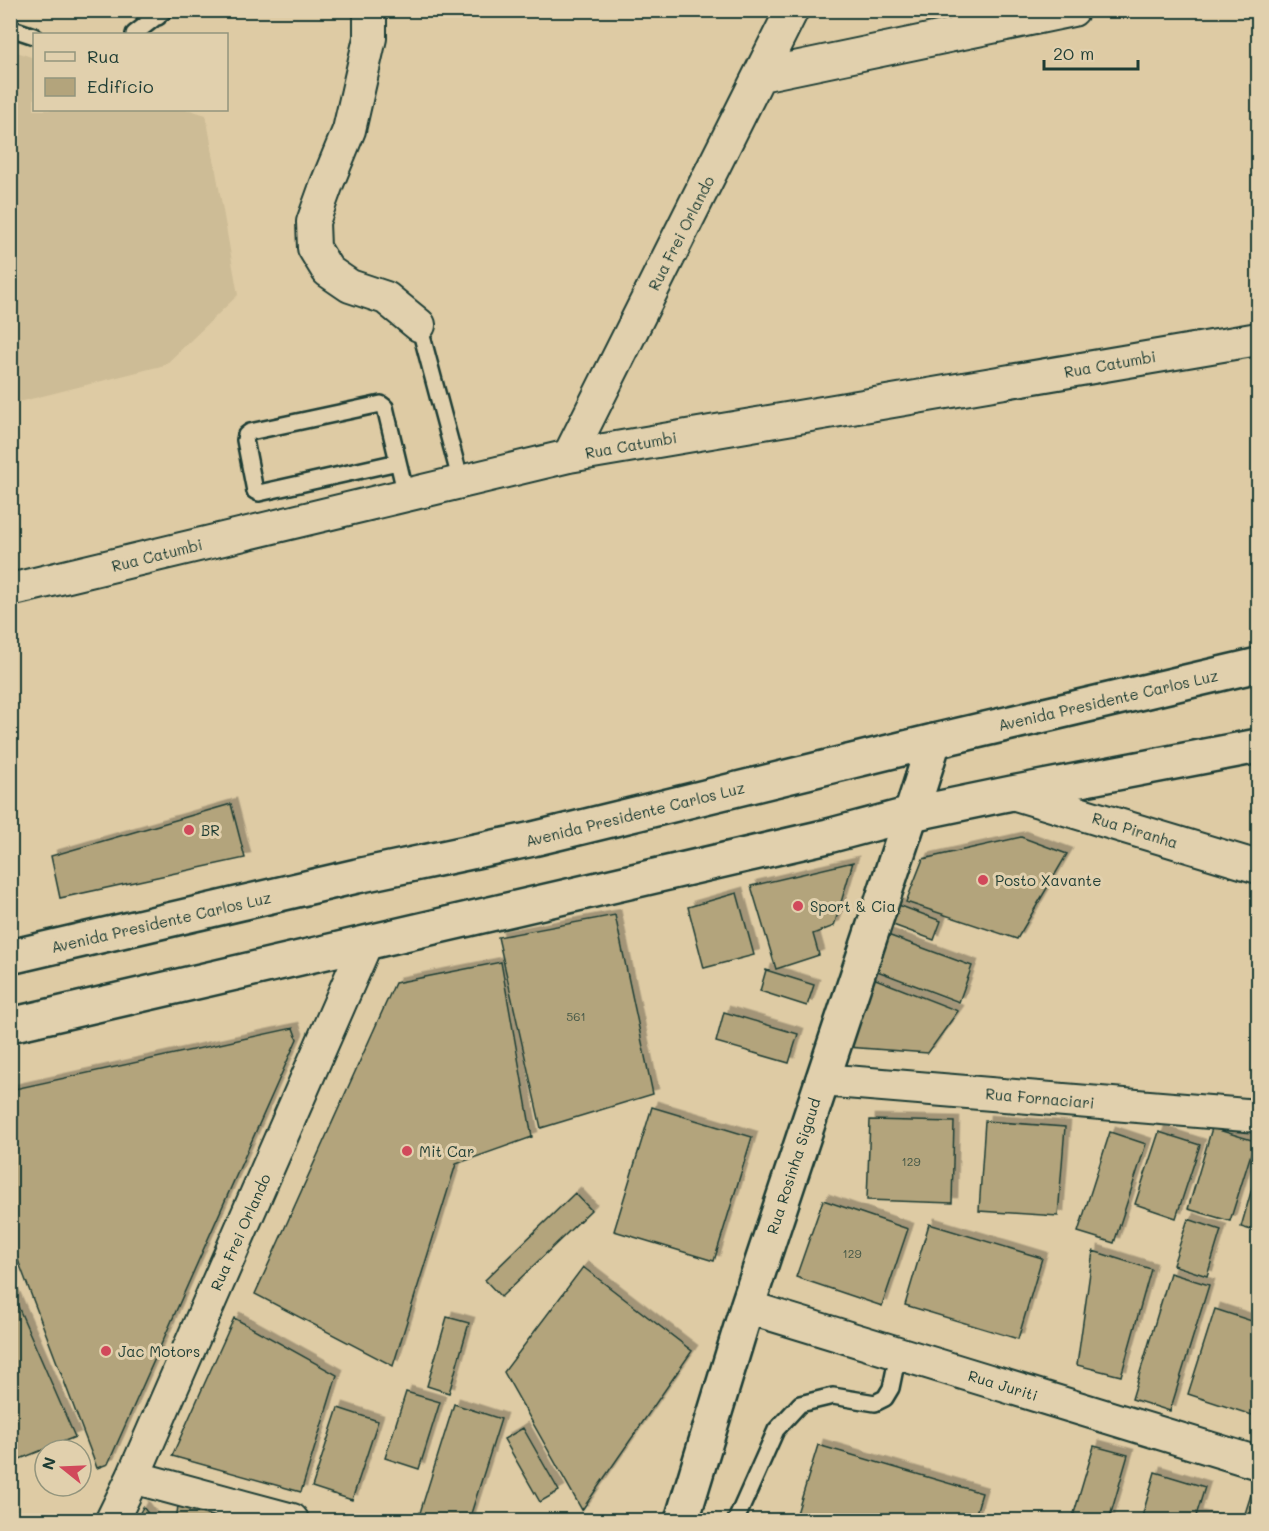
<svg xmlns="http://www.w3.org/2000/svg" width="1269" height="1531" font-family="Mali,sans-serif">
	<style>
		.built { fill: #cdbc96 }
		.building { fill: #b3a47c; stroke: #1f3d34; stroke-width: 1.5; filter: url(#shadow) }
		.lines { fill: none; stroke-linecap: round; stroke-linejoin: round }
		.lane-casing { stroke: #1f3d34; stroke-width: 20 }
		.street-casing { stroke: #1f3d34; stroke-width: 36 }
		.secondary-casing { stroke: #1f3d34; stroke-width: 38 }
		.primary-casing { stroke: #1f3d34; stroke-width: 38 }
		.lane { stroke: #e1d0ad; stroke-width: 15 }
		.street { stroke: #e1d0ad; stroke-width: 32 }
		.secondary { stroke: #e1d0ad; stroke-width: 33 }
		.primary { stroke: #e1d0ad; stroke-width: 33 }
		.poi-dot { fill: #d1495b; stroke: #e1d0ad; stroke-width: 2 }
		.labels { text-anchor: middle; dominant-baseline: central; stroke-width: 6; stroke-linejoin: round; paint-order: stroke }
		.number-label { font-size: 12px; fill: #445746 }
		.street-label { font-size: 15px; fill: #1f3d34; stroke: #e1d0ad }
		.poi-label { font-size: 15px; fill: #1f3d34; stroke: #e1d0ad; text-anchor: start }
	</style>
	<defs>
		<filter id="shadow"><feDropShadow dx="5.5" dy="-5.5" stdDeviation="0" flood-color="#0004"/></filter>
	</defs>
	<rect width="100%" height="100%" fill="#decba4"/>
	<filter id="ink" filterUnits="userSpaceOnUse"><feTurbulence type="fractalNoise" baseFrequency=".0167" numOctaves="2"/><feDisplacementMap in="SourceGraphic" scale="12" xChannelSelector="R" yChannelSelector="G"/><feConvolveMatrix kernelMatrix="1 2 1 2 8 2 1 2 1" color-interpolation-filters="sRGB"/></filter>
	<g filter="url(#ink)">
		<path class="built" d="M11,50L34,58V110H190L206,115L238,295L165,365L11,404Z"/>
		<path class="building" d="M231,804L245,858L60,898L51,856Z
			M1021,837L1067,854L1017,939L906,902L923,859Z
			M853,862L834,926L813,934L819,955L776,969L751,886Z
			M737,893L754,955L704,968L688,907Z
			M893,903L941,921L934,940L885,922Z
			M615,915L653,1094L541,1128L498,937Z
			M885,934L972,966L959,1002L872,969Z
			M501,962L532,1137L456,1164L393,1366L255,1294L395,983Z
			M766,970L814,985L807,1006L760,991Z
			M873,978L958,1011L928,1053L847,1047Z
			M724,1012L798,1034L789,1063L716,1042Z
			M293,1028L297,1039L108,1464L97,1468L10,1239V1090Z
			M652,1107L752,1137L714,1261L614,1231Z
			M870,1120L954,1122L952,1203L867,1200Z
			M985,1121L1065,1127L1058,1216L979,1211Z
			M1212,1128L1255,1141L1230,1221L1188,1209Z
			M1110,1132L1146,1144L1114,1243L1078,1232Z
			M1159,1132L1200,1145L1176,1218L1135,1204Z
			M1258,1167V1232L1241,1227Z
			M575,1193L591,1210L501,1297L485,1280Z
			M823,1200L908,1229L882,1306L796,1277Z
			M1188,1219L1221,1230L1207,1276L1173,1265Z
			M929,1224L1042,1258L1018,1339L905,1305Z
			M1093,1251L1151,1269L1121,1376L1077,1365Z
			M583,1267L692,1351L582,1510L504,1372Z
			M1170,1273L1209,1285L1170,1411L1132,1399Z
			M10,1288L75,1437L10,1463Z
			M1215,1309L1258,1323V1417L1188,1394Z
			M447,1317L469,1323L449,1393L427,1386Z
			M234,1318L337,1375L301,1492L172,1456Z
			M406,1392L440,1402L419,1469L385,1458Z
			M454,1404L501,1419L469,1520H432L419,1516Z
			M338,1408L378,1421L352,1500L312,1487Z
			M523,1428L559,1491L540,1502L504,1439Z
			M818,1445L982,1493L974,1520H795Z
			M1094,1446L1128,1455L1109,1520H1072Z
			M1155,1472L1205,1487L1196,1516L1212,1520H1141Z
			M1255,1482L1258,1483V1520H1243Z
			M178,1506L226,1520H176Z
			M143,1507L153,1520H136Z"/>
		<g class="lines">
			<defs>
				<path id="lane" d="M139,10L158,17
					M10,28L34,36
					M134,34L165,10
					M419,325L461,482
					M398,462L259,493L255,491L245,440L246,435L250,432L381,404L385,407L406,495
					M736,1520L776,1430L800,1404L833,1396L875,1403L885,1398L891,1388L898,1354"/>
				<path id="street" d="M370,10V38L349,130L326,186L313,222L314,248L328,271L350,286L386,298L419,325
					M761,75L1073,10
					M569,456L792,10
					M10,590L569,456L1258,339
					M1012,793L1258,867
					M822,1080L1258,1116
					M747,1307L1258,1463
					M133,1477L292,1520
					M112,1520L133,1477L366,943"/>
				<path id="secondary" d="M682,1520L747,1307L911,814"/>
				<path id="primary" d="M911,814L934,741
					M10,957L357,876L533,839L934,741L1258,665
					M10,1025L828,836L911,814L1012,793L1258,746"/>
			</defs>
			<use href="#lane" class="lane-casing"/>
			<use href="#street" class="street-casing"/>
			<use href="#secondary" class="secondary-casing"/>
			<use href="#primary" class="primary-casing"/>
			<use href="#lane" class="lane"/>
			<use href="#street" class="street"/>
			<use href="#secondary" class="secondary"/>
			<use href="#primary" class="primary"/>
		</g>
	</g>
	<g class="poi-dot">
		<circle cx="189" cy="830" r="6"/>
		<circle cx="983" cy="880" r="6"/>
		<circle cx="798" cy="906" r="6"/>
		<circle cx="407" cy="1151" r="6"/>
		<circle cx="106" cy="1351" r="6"/>
	</g>
	<g class="labels">
		<g class="number-label">
			<text x="576" y="1016">561</text>
			<text x="911" y="1161">129</text>
			<text x="852" y="1253">129</text>
		</g>
		<g class="street-label">
			<text transform="translate(681 233) rotate(-63)">Rua Frei Orlando</text>
			<text transform="translate(1110 364) rotate(-10)">Rua Catumbi</text>
			<text transform="translate(631 445) rotate(-10)">Rua Catumbi</text>
			<text transform="translate(157 555) rotate(-14)">Rua Catumbi</text>
			<text transform="translate(1108 700) rotate(-13)">Avenida Presidente Carlos Luz</text>
			<text transform="translate(635 814) rotate(-14)">Avenida Presidente Carlos Luz</text>
			<text transform="translate(1135 830) rotate(17)">Rua Piranha</text>
			<text transform="translate(161 922) rotate(-13)">Avenida Presidente Carlos Luz</text>
			<text transform="translate(1040 1098) rotate(5)">Rua Fornaciari</text>
			<text transform="translate(793 1166) rotate(-72)">Rua Rosinha Sigaud</text>
			<text transform="translate(240 1232) rotate(-66)">Rua Frei Orlando</text>
			<text transform="translate(1003 1385) rotate(17)">Rua Juriti</text>
		</g>
		<g class="poi-label">
			<text x="201" y="830">BR</text>
			<text x="995" y="880">Posto Xavante</text>
			<text x="810" y="906">Sport &amp; Cia</text>
			<text x="419" y="1151">Mit Car</text>
			<text x="118" y="1351">Jac Motors</text>
		</g>
	</g>
	<rect width="1269" height="1531" fill="none" stroke="#e1d0ad" stroke-width="36"/>
	<rect x="18" y="18" width="1233" height="1495" fill="none" stroke="#1f3d34" stroke-width="2" filter="url(#ink)"/>
	<rect x="33" y="33" width="195" height="78" fill="#e1d0ad" stroke="#93957d" stroke-width="1.5"/>
	<rect x="45" y="52" width="30" height="9" fill="#e1d0ad" stroke="#93957d" stroke-width="1.5"/>
	<text x="87" y="63" font-size="18" fill="#1f3d34">Rua</text>
	<rect x="45" y="78" width="30" height="18" fill="#b3a47c" stroke="#93957d" stroke-width="1.5"/>
	<text x="87" y="93" font-size="18" fill="#1f3d34">Edifício</text>
	<g transform="translate(63 1468) rotate(288)"><circle r="28" fill="#e1d0ad" stroke="#93957d" stroke-width="1.5"/>
	<path d="M0-4.5L10 22L0 15L-10 22Z" fill="#d1495b"/>
	<text y="-9" font-size="16" font-weight="bold" text-anchor="middle" fill="#1f3d34">N</text>
	</g>
	<path d="M1044 60v9h94v-9" fill="none" stroke="#1f3d34" stroke-width="3"/>
	<text x="1053" y="60" font-size="18" fill="#1f3d34" stroke="#e1d0ad" stroke-width="4.5" paint-order="stroke">20 m</text>
</svg>
